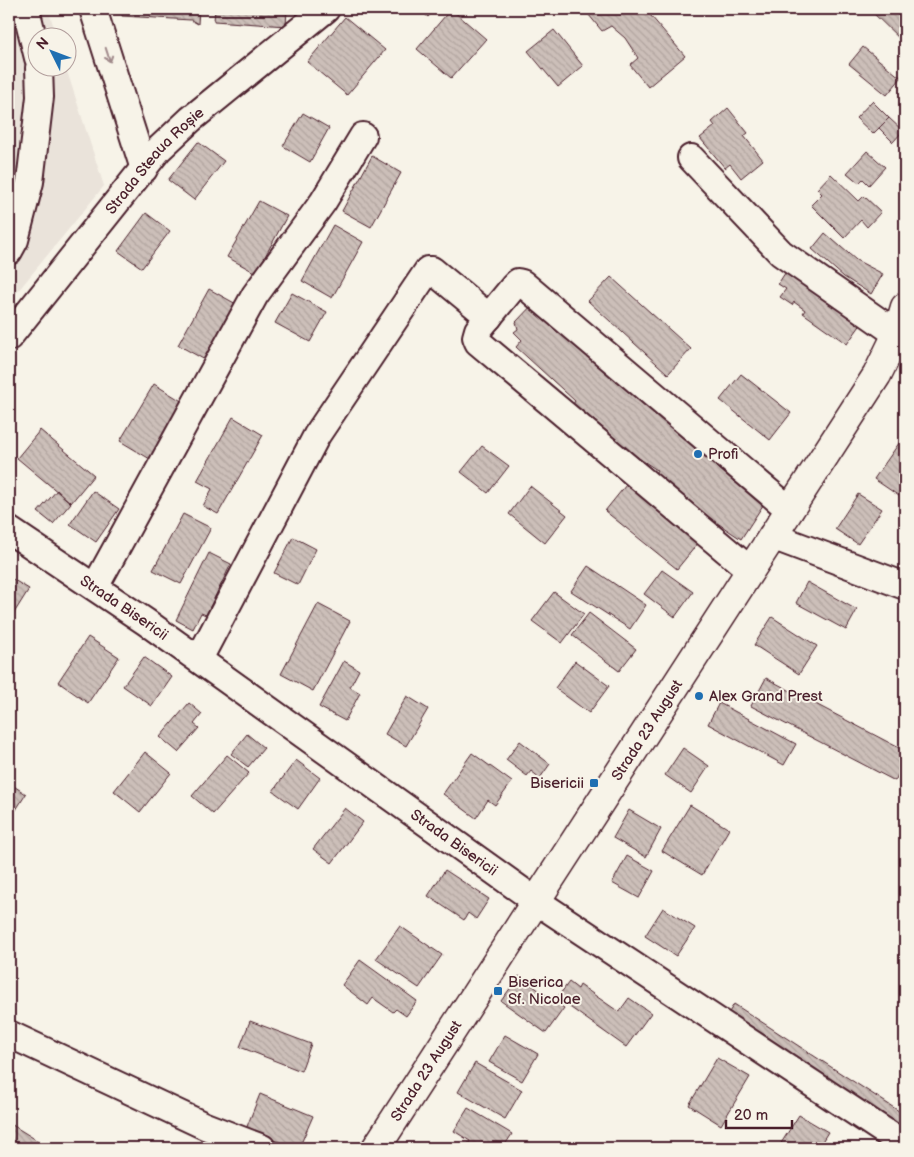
<svg xmlns="http://www.w3.org/2000/svg" width="914" height="1157" font-family="'Balsamiq Sans',sans-serif">
	<style>
		.built { fill: #eae3da }
		.building { fill: url(#building-back-hatch); stroke: #4a1f2b }
		.lines { fill: none; stroke-linecap: round; stroke-linejoin: round }
		.minor-casing { stroke: #4a1f2b; stroke-width: 30 }
		.major-casing { stroke: #4a1f2b; stroke-width: 31 }
		.minor { stroke: #f7f3e8; stroke-width: 26 }
		.major { stroke: #f7f3e8; stroke-width: 28 }
		.oneway { stroke: #a0898a }
		.poi-dot { fill: #1f6fb2; stroke: #f7f3e8; stroke-width: 2 }
		.labels { text-anchor: middle; dominant-baseline: central; stroke-width: 4; stroke-linejoin: round; paint-order: stroke }
		.street-label { font-size: 15px; fill: #4a1f2b; stroke: #f7f3e8 }
		.poi-label { font-size: 15px; fill: #4a1f2b; stroke: #f7f3e8; text-anchor: start }
	</style>
	<defs>
		<pattern id="building-back-hatch" width="6" height="6" patternUnits="userSpaceOnUse" patternTransform="scale(1.25)"><rect width="6" height="6" fill="#ccbfb9"/><path d="M-1 5l2 2M0 0l6 6M5-1l2 2" fill="none" stroke="#b1a49f"/></pattern>
	</defs>
	<rect width="100%" height="100%" fill="#f7f3e8"/>
	<filter id="ink" filterUnits="userSpaceOnUse"><feTurbulence type="fractalNoise" baseFrequency=".02" numOctaves="2"/><feDisplacementMap in="SourceGraphic" scale="10" xChannelSelector="R" yChannelSelector="G"/><feConvolveMatrix kernelMatrix="1 2 1 2 8 2 1 2 1" color-interpolation-filters="sRGB"/></filter>
	<g filter="url(#ink)">
		<path class="built" d="M9,9H48L57,37L38,38V68H66L104,186L9,302Z"/>
		<path class="building" d="M122,9H199L198,24L191,20L122,16Z
			M215,9H287L286,26L214,21Z
			M419,9H435L428,17Z
			M451,9L486,39L451,78L417,49Z
			M584,9H645L685,56L648,87L630,65L638,58L625,38L611,26L602,31Z
			M869,9H905V42L904,43Z
			M345,17L385,50L347,95L307,62Z
			M554,30L583,66L558,87L528,51Z
			M863,47L901,78L887,95L849,64Z
			M872,101L889,118L873,134L856,118Z
			M728,108L748,133L744,136L763,160L741,178L730,164L725,168L700,138L715,126L712,122Z
			M303,113L329,128L310,162L283,146Z
			M889,118L903,131L893,142L879,128Z
			M198,142L224,161L194,200L168,180Z
			M867,151L885,167L869,185L863,179L859,183L847,173Z
			M372,156L401,173L371,227L342,211Z
			M831,174L859,201L864,196L881,212L867,227L861,220L844,238L811,205L822,194L817,189Z
			M259,201L287,216L256,273L227,257Z
			M146,213L170,231L142,268L118,251Z
			M333,225L363,242L332,298L302,281Z
			M825,233L856,260L883,274L871,294L844,277L812,249Z
			M787,270L862,323L847,344L803,313L805,310L794,302L792,305L780,297L786,289L778,284Z
			M611,277L691,349L668,374L588,301Z
			M209,289L238,305L207,361L178,345Z
			M292,293L327,312L310,342L275,323Z
			M535,302L767,499L741,539L652,479L657,470L568,412L575,401L516,347L522,340L514,332L518,329L516,322Z
			M741,374L791,413L770,440L720,400Z
			M154,384L183,402L150,459L120,441Z
			M233,417L263,435L218,514L203,506L212,489L197,481Z
			M40,430L94,475L71,503L17,458Z
			M904,436L905,437V500L874,479Z
			M482,446L509,466L488,493L461,472Z
			M626,485L699,542L677,569L605,511Z
			M530,486L567,515L545,543L509,514Z
			M57,490L71,503L53,524L38,512Z
			M93,491L119,509L96,542L70,524Z
			M858,494L882,509L858,544L835,529Z
			M183,514L211,528L181,584L153,570Z
			M293,537L316,549L298,585L274,573Z
			M209,553L231,564L206,615L201,613L193,629L176,620Z
			M588,566L646,605L630,629L571,591Z
			M662,570L693,592L675,617L644,594Z
			M9,577L29,589L9,621Z
			M807,582L857,610L846,630L796,603Z
			M554,592L584,614L562,643L532,621Z
			M318,604L350,621L313,691L281,674Z
			M589,613L636,649L619,671L572,635Z
			M772,617L817,646L799,674L754,645Z
			M88,637L119,657L88,703L58,682Z
			M144,657L172,677L152,706L123,686Z
			M344,661L359,670L350,687L360,693L345,721L319,707Z
			M575,661L609,686L589,713L555,688Z
			M766,678L905,751V761L895,781L751,706Z
			M407,696L428,709L406,746L385,734Z
			M189,703L202,714L194,724L199,728L178,752L160,737Z
			M719,703L796,744L784,765L708,724Z
			M247,734L264,748L248,767L231,754Z
			M520,741L550,764L540,778L531,771L527,776L506,760Z
			M683,748L709,766L691,793L665,775Z
			M145,752L171,773L140,812L114,791Z
			M472,753L512,782L495,805L488,800L476,818L443,794Z
			M227,755L249,773L213,814L192,796Z
			M296,760L320,778L298,809L273,791Z
			M9,783L26,794L9,821Z
			M690,805L729,829L702,875L662,851Z
			M345,808L363,822L332,863L313,849Z
			M629,810L661,829L646,857L613,838Z
			M627,856L654,871L639,898L612,883Z
			M445,870L489,899L476,919L468,913L464,920L428,896Z
			M663,908L695,928L676,956L645,936Z
			M400,926L442,955L419,988L376,959Z
			M360,960L417,1001L406,1016L396,1009L393,1012L373,998L368,1005L342,985Z
			M519,976L564,1008L546,1033L501,1001Z
			M569,982L578,989L580,985L619,1012L629,998L651,1013L626,1047L557,998Z
			M734,1004L905,1115V1130L725,1019Z
			M250,1021L311,1044L301,1071L240,1047Z
			M505,1035L538,1054L522,1081L489,1062Z
			M717,1058L750,1077L721,1125L689,1105Z
			M475,1063L522,1090L505,1119L458,1092Z
			M260,1094L313,1116L299,1148H294L246,1129Z
			M468,1108L512,1134L503,1148H470L467,1146L470,1141L454,1131Z
			M799,1115L828,1132L818,1148H778Z
			M9,1123L38,1141L34,1148H9Z"/>
		<g class="lines">
			<defs>
				<g id="minor">
					<path d="M26,9L38,58"/>
					<path d="M93,9L144,169"/>
					<path d="M691,158L781,253L897,334"/>
					<path d="M9,251L15,240L30,182L40,97L39,68"/>
					<path id="s1" d="M9,337L159,149L191,119L326,9"/>
					<path id="s2" d="M9,530L146,622L536,901L905,1145"/>
					<path d="M772,536L905,586"/>
					<path d="M750,570L478,342L476,337L478,330L514,286L518,282L522,283L790,510"/>
					<path d="M95,587L255,295L323,202L363,136"/>
					<path d="M199,659L317,435L428,270H432L489,317"/>
					<path d="M9,1034L205,1126L262,1148"/>
				</g>
				<g id="major">
					<path id="s3" d="M376,1148L877,375L897,334L905,307"/>
				</g>
			</defs>
			<use href="#minor" class="minor-casing"/>
			<use href="#major" class="major-casing"/>
			<use href="#minor" class="minor"/>
			<use href="#major" class="major"/>
		</g>
		<defs><path id="oneway-shaft" d="M-6 0H5M1.5-3L5.5 0L1.5 3" fill="none" stroke-width="1.6" stroke-linecap="round" stroke-linejoin="round" transform="scale(1.25)"/></defs>
		<use class="oneway" href="#oneway-shaft" transform="translate(108 55) rotate(72)"/>
	</g>
	<g class="poi-dot">
		<circle cx="698" cy="454" r="5"/>
		<circle cx="699" cy="696" r="5"/>
		<rect x="589" y="778" width="10" height="10" rx="2.5"/>
		<rect x="493" y="986" width="10" height="10" rx="2.5"/>
	</g>
	<g class="labels">
		<g class="street-label">
			<text stroke="none"><textPath href="#s1" startOffset="229">Strada Steaua Roșie</textPath></text>
			<text stroke="none"><textPath href="#s2" startOffset="139">Strada Bisericii</textPath></text>
			<text stroke="none"><textPath href="#s3" startOffset="498">Strada 23 August</textPath></text>
			<text stroke="none"><textPath href="#s2" startOffset="544">Strada Bisericii</textPath></text>
			<text stroke="none"><textPath href="#s3" startOffset="92">Strada 23 August</textPath></text>
		</g>
		<g class="poi-label">
			<text x="708" y="454">Profi</text>
			<text x="709" y="696">Alex Grand Prest</text>
			<text x="584" y="783" text-anchor="end">Bisericii</text>
			<text x="508" y="982">Biserica<tspan x="508" dy="17">Sf. Nicolae</tspan></text>
		</g>
	</g>
	<rect width="914" height="1157" fill="none" stroke="#f7f3e8" stroke-width="30"/>
	<rect x="15" y="15" width="884" height="1127" fill="none" stroke="#4a1f2b" stroke-width="2" filter="url(#ink)"/>
	<g transform="translate(52 52) rotate(312)"><circle r="24" fill="#f7f3e8" stroke="#b29e9c"/>
	<path d="M0-4L9 19L0 12L-9 19Z" fill="#1f6fb2"/>
	<text y="-8" font-size="14" font-weight="bold" text-anchor="middle" fill="#4a1f2b">N</text>
	</g>
	<path d="M726 1120v8h66v-8" fill="none" stroke="#4a1f2b" stroke-width="2.5"/>
	<text x="734" y="1120" font-size="15" fill="#4a1f2b" stroke="#f7f3e8" stroke-width="4" paint-order="stroke">20 m</text>
</svg>
